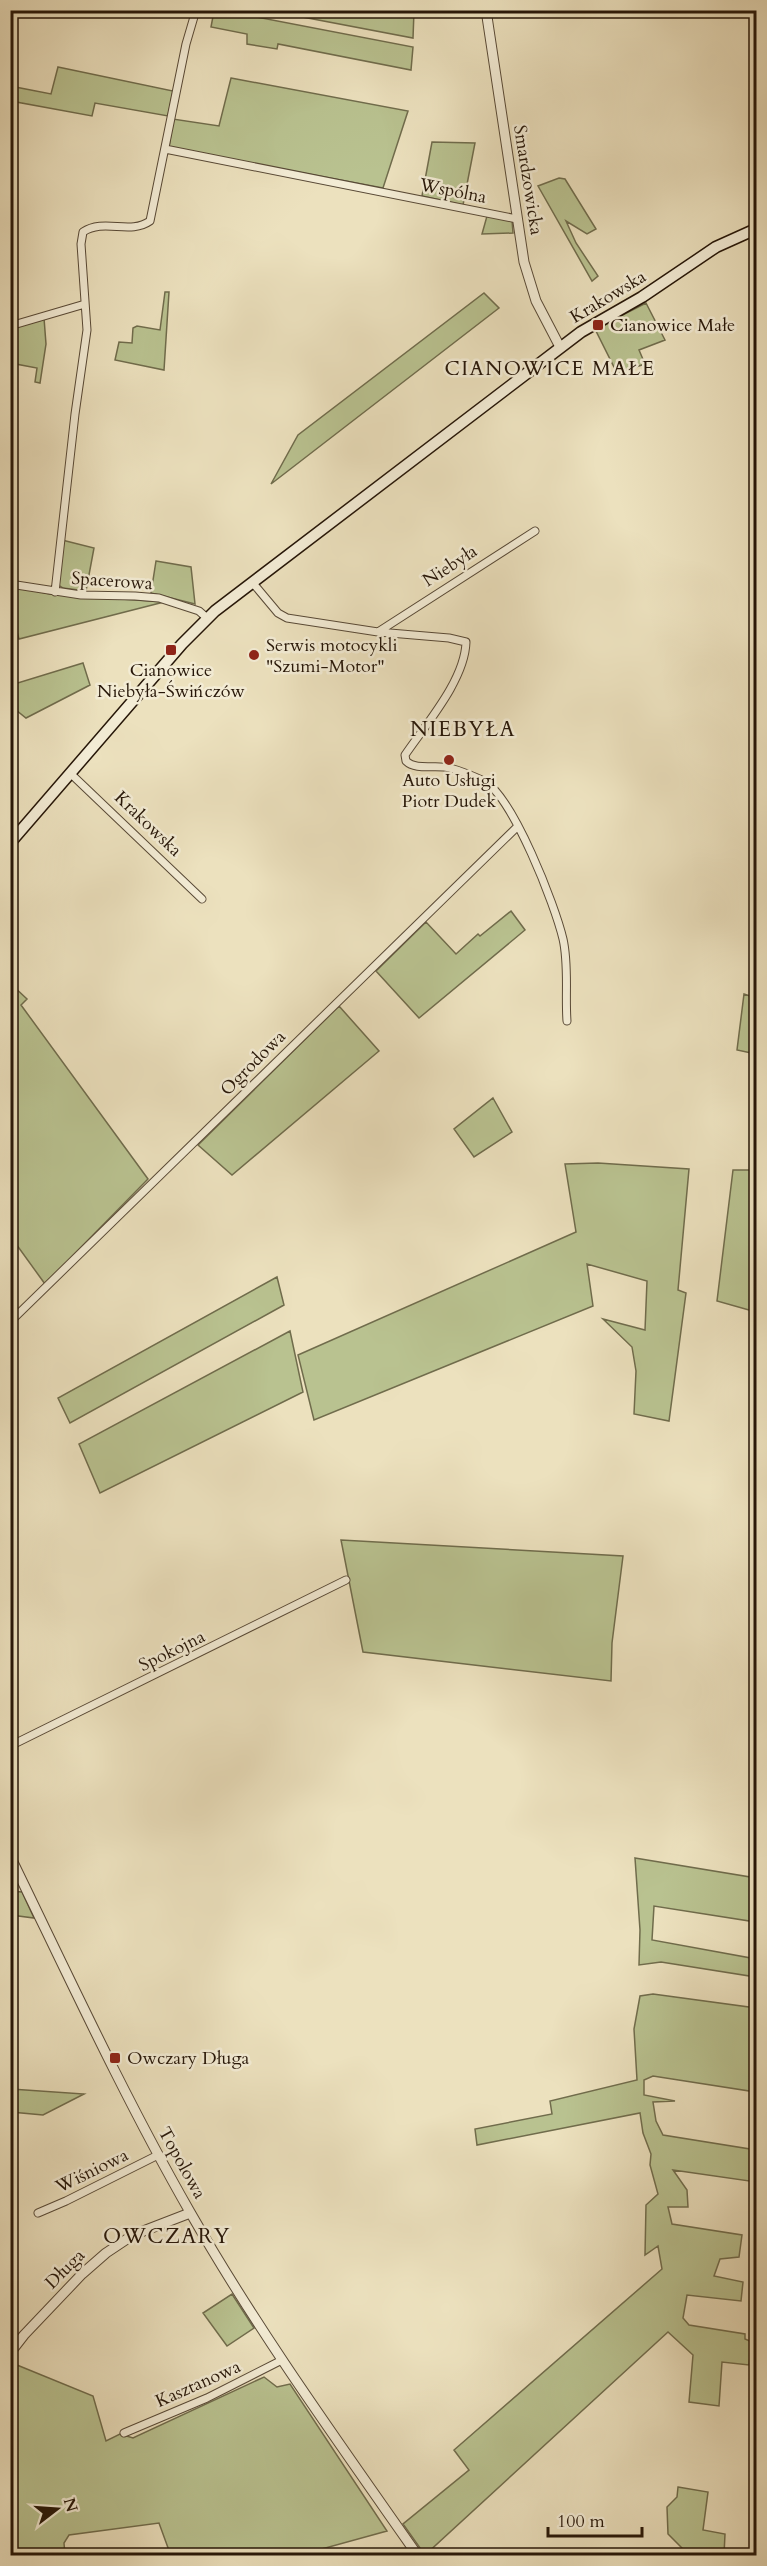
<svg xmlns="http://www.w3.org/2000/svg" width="767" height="2566" font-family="Cardo,serif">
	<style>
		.green { fill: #b9c290; stroke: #706c4c; stroke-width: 1.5 }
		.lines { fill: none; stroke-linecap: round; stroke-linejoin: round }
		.minor-casing { stroke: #584936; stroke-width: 9 }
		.tertiary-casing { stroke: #584936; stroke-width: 11 }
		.secondary-casing { stroke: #261608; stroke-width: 13 }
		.minor { stroke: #f3ecd5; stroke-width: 7 }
		.tertiary { stroke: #f3ecd5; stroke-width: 9 }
		.secondary { stroke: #f3ecd5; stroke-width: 10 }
		.poi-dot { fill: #8f2418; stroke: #f3ecd5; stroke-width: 2 }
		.labels { text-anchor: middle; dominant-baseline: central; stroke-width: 5; stroke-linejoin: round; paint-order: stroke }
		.street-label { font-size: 18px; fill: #261608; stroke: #f3ecd5 }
		.poi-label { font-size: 18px; fill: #261608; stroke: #f3ecd5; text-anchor: start }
		.neighbourhood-label { font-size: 20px; letter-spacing: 1.5px; fill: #261608; stroke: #f3ecd5 }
		.quarter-label { font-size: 21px; letter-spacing: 1.5px; fill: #261608; stroke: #f3ecd5 }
	</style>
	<rect width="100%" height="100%" fill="#ece1be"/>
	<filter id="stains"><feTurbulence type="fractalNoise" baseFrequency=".00333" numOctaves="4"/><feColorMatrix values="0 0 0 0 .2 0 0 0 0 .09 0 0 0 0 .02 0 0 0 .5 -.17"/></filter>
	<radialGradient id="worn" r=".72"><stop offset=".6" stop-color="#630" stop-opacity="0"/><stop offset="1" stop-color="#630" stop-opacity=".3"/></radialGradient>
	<path class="green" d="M214,11H225L413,47L411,70L278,44L277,49L247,44V34L211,27Z
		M271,11H414L413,38Z
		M58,67L173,91L168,116L95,103L92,116L11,101L10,86L51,94Z
		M231,78L408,111L383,188L169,148L173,119L219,126Z
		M432,142L475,143L463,205L422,196Z
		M559,178L565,179L596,229L587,234L566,221L576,243L598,276L592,281L538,186Z
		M487,216L512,220L513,233L482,234Z
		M165,292H169L164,370L115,360L119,342L132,343L133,328L137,326L160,330Z
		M484,293L499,308L271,484L298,435Z
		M646,303L665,340L639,350L645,364L617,373L595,329Z
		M44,318L46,344L40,383L35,382L37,368L16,364L14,327Z
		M62,540L94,548L86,591L63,588L57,584Z
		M156,561L191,567L195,604L151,593Z
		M11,586L50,594L164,602L19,639L14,621H11Z
		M83,663L90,685L26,718L11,706V685Z
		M511,911L525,930L419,1018L376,971L426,922L456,954L478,934L480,936Z
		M11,984L27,999L21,1005L148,1179L45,1284L11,1237Z
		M744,994L756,998V1054L737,1050Z
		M339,1006L379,1051L232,1175L198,1145Z
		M493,1098L512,1132L474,1157L454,1129Z
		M598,1163L689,1169L678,1290L686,1293L669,1421L634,1414L636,1371L632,1347L603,1319L645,1330L647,1281L587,1264L593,1306L314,1420L298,1355L576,1232L565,1164Z
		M733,1170H756V1312L717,1301Z
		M277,1277L284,1305L70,1423L58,1398Z
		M290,1331L303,1392L100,1493L79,1444Z
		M341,1540L623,1556L612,1643L611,1681L363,1652Z
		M635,1858L756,1878V1922L654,1906L652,1940L756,1959V1977L661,1962L639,1965L640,1930Z
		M10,1891L22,1892L34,1918L11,1915Z
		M653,1994L756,2008V2092L653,2076L644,2080V2095L675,2101L653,2102L656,2121L663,2135L756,2150V2182L673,2170L687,2190L688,2207H668L672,2224L742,2235L739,2257L720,2259L714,2276L743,2282L741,2301L687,2295L683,2318L689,2325L745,2334V2339L752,2342L749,2365L722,2362L719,2406L689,2402L693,2355L668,2332L425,2555L403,2524L469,2470L454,2450L662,2269L658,2246L645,2255L646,2205L658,2194L650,2165L651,2154L643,2133L640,2113L477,2145L475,2129L552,2114L550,2101L637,2080L634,2029L640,1996Z
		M11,2089L84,2094L43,2115L11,2112Z
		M232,2294L254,2328L227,2346L203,2313Z
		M17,2365L93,2396L106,2441L120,2434L133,2438L264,2377L277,2387L290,2384L387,2531L300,2555L171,2556L159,2523L69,2535L64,2543L65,2555H11L10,2375Z
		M678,2487L708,2492L703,2530L725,2534L724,2555H682V2548L668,2534L667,2507L677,2497Z"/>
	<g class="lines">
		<defs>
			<path id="minor" d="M165,149L517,219
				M10,326L85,304
				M252,582L278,613L287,618L378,632L449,638L466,642C465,680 426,724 405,755L406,761C416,771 437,764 450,768C461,771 473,776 484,781C513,797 555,905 563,939C569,965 565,995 567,1021
				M10,584L81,595L135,596L159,598L199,611L207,618
				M55,592L75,414L87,330L81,244L83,232C104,218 130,235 150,221L186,44L196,10
				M378,632L535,531
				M70,773L202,899
				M10,1322L517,827
				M10,1746L346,1580
				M10,2065H13
				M38,2213L66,2201L158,2155
				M124,2433L207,2398L282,2360"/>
			<path id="tertiary" d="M486,10L524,262L536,301L560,347
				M10,1856C68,1975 124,2097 190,2212C258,2331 339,2443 418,2556
				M10,2353L24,2335L82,2274L106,2253L133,2235L190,2213"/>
			<path id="secondary" d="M10,843L182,644L215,611L581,332L642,297L716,247L756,229"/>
		</defs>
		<use href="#minor" class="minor-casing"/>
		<use href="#tertiary" class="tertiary-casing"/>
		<use href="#secondary" class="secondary-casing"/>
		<use href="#minor" class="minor"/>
		<use href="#tertiary" class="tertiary"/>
		<use href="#secondary" class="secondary"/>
	</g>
	<g class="poi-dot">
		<rect x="592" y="319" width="12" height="12" rx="3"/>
		<rect x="165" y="644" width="12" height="12" rx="3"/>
		<circle cx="254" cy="655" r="6"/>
		<circle cx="449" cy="760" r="6"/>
		<rect x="109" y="2052" width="12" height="12" rx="3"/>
	</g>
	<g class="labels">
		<g class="street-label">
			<text transform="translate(528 180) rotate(81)">Smardzowicka</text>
			<text transform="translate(453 191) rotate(11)">Wspólna</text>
			<text transform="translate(608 297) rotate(-31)">Krakowska</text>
			<text transform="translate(450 566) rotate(-33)">Niebyła</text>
			<text transform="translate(112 581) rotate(4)">Spacerowa</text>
			<text transform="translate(148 824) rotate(44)">Krakowska</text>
			<text transform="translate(253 1063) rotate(-45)">Ogrodowa</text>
			<text transform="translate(172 1651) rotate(-26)">Spokojna</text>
			<text transform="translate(182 2163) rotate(61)">Topolowa</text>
			<text transform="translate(92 2171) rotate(-26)">Wiśniowa</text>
			<text transform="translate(65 2269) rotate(-45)">Długa</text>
			<text transform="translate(198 2384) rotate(-24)">Kasztanowa</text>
		</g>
		<g class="poi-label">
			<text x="610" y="325">Cianowice Małe</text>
			<text x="266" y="645">Serwis motocykli<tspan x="266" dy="21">"Szumi-Motor"</tspan></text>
			<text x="171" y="670" text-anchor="middle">Cianowice<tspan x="171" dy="21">Niebyła-Świńczów</tspan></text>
			<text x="449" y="780" text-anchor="middle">Auto Usługi<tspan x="449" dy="21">Piotr Dudek</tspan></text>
			<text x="127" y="2058">Owczary Długa</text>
		</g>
		<g class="neighbourhood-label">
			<text x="550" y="368">CIANOWICE MAŁE</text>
		</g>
		<g class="quarter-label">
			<text x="463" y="729">NIEBYŁA</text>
			<text x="167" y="2236">OWCZARY</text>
		</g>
	</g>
	<rect width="767" height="2566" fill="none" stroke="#ece1be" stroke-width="36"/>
	<rect x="12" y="12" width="743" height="2542" fill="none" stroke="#261608" stroke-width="3"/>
	<rect x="18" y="18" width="731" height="2530" fill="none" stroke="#261608" stroke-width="1.5"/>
	<g transform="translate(57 2509) rotate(73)" stroke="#f3ecd5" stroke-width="4.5" paint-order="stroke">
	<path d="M0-4.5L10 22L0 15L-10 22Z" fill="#261608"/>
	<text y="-9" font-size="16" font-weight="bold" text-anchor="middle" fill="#261608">N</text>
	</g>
	<path d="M548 2527v9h94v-9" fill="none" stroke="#261608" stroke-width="3"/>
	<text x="557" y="2527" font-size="18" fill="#261608" stroke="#f3ecd5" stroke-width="4.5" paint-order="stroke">100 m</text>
	<rect width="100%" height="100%" filter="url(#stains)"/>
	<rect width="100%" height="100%" fill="url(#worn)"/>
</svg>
